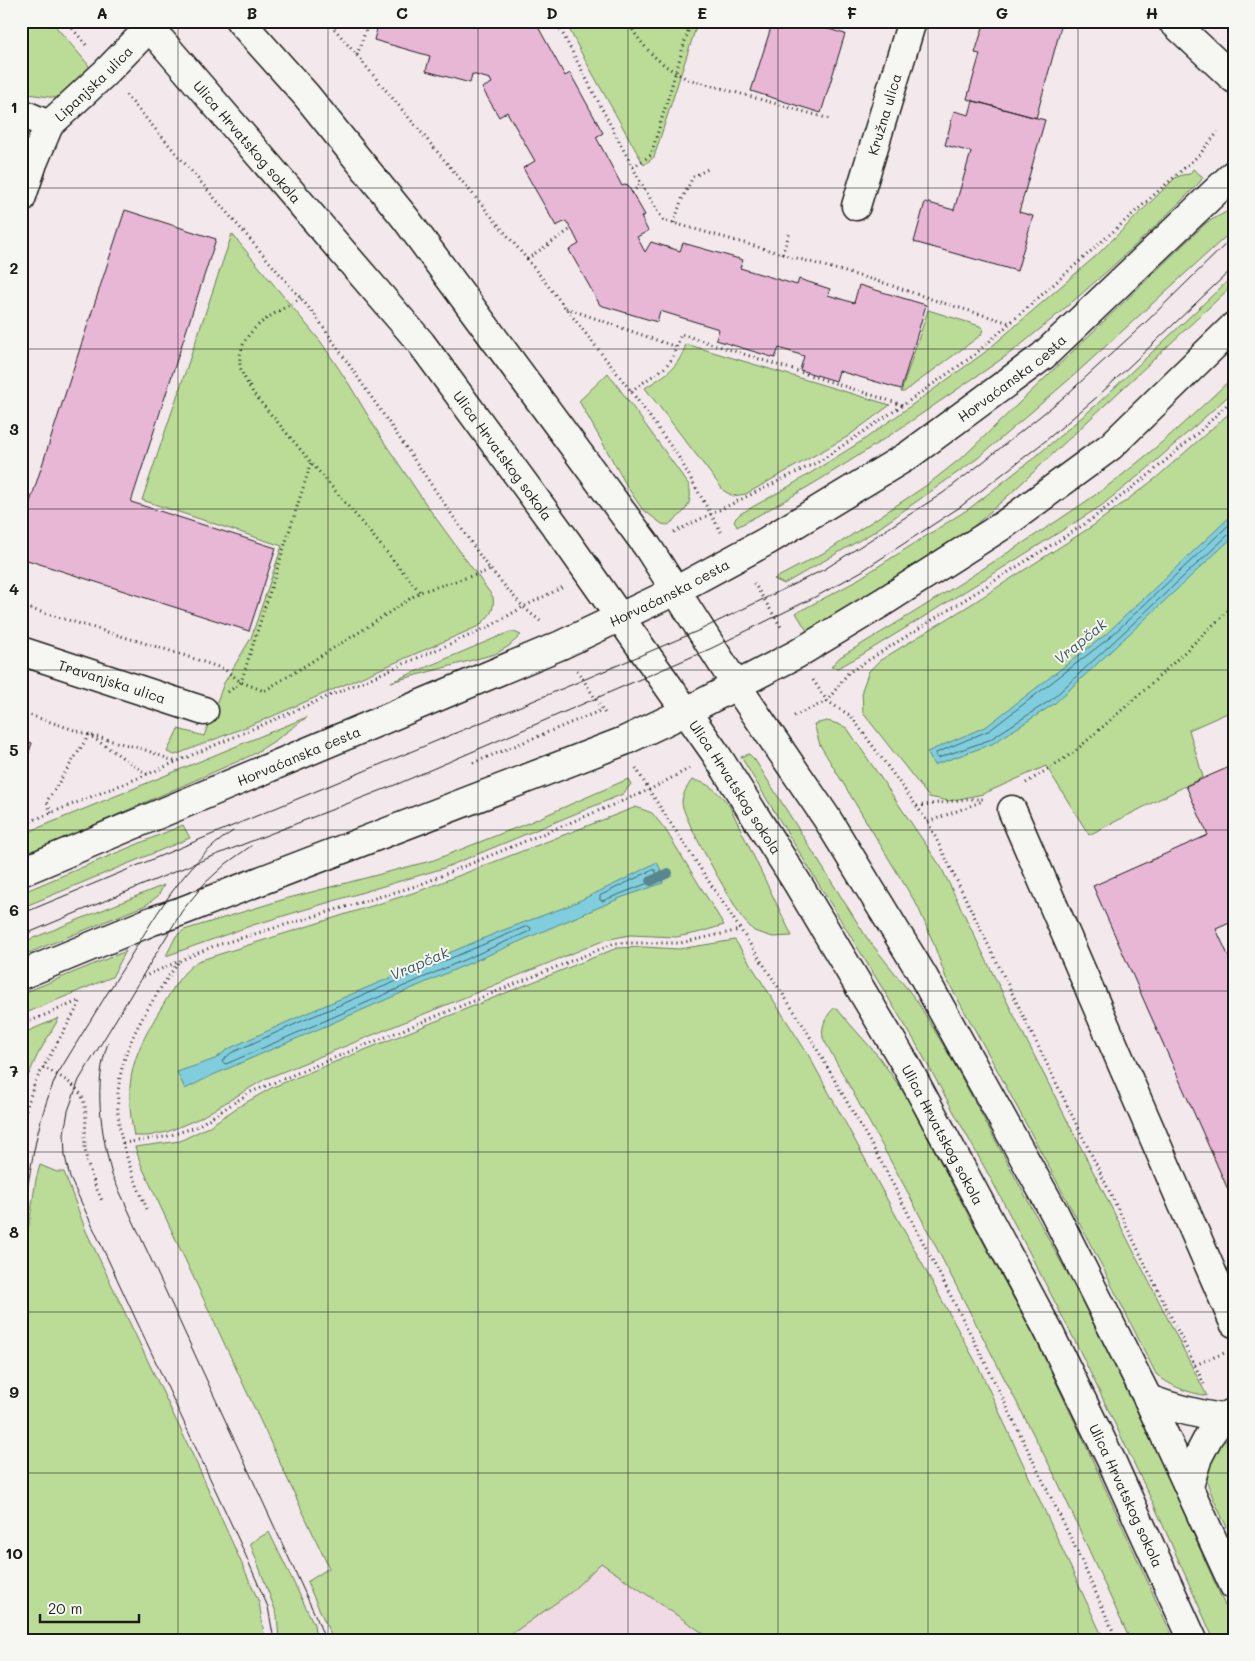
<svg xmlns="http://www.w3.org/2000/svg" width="1255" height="1661" font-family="Mali,sans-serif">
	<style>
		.built { fill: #f0dae5 }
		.green { fill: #badc96; stroke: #6b7c59 }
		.water { fill: #80cedd; stroke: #588790 }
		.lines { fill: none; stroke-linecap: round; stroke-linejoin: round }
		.shore { stroke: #446369; stroke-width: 1 }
		.stream { stroke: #588790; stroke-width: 10 }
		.building { fill: #e8b7d6; stroke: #1c1c1c }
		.minor-casing { stroke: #1c1c1c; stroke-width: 31 }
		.path { stroke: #1c1c1c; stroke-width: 3; stroke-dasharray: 1 4; stroke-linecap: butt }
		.minor { stroke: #f6f6f2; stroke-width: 28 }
		.tram { stroke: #1c1c1c; stroke-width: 1 }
		.grid { fill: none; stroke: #1c1c1c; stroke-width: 1; stroke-opacity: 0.55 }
		.labels { text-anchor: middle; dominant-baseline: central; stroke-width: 4; stroke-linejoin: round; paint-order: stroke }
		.street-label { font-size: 14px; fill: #1c1c1c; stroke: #f6f6f2 }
		.water-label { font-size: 15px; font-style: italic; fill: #3f5a60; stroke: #f6f6f2 }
		.neatline { fill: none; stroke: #1c1c1c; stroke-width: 2 }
		.grid-label { font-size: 16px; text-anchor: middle; font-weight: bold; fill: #1c1c1c }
	</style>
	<rect width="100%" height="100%" fill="#f3e9ec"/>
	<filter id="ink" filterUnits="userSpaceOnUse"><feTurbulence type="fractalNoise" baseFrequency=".02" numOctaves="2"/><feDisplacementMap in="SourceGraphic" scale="10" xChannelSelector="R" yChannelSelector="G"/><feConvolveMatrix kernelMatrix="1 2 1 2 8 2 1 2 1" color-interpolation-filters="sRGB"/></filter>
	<g filter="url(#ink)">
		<path class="built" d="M601,1562L713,1640H503L570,1593Z"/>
		<path class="green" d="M21,21H51L87,63L92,72L66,93L56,98L21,93Z
			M565,21H698L654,157L644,165L585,60Z
			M1193,169L1203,177L1200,182C1144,239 1085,293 1023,343C1001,361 976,376 952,393C883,441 812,487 737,527L734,520L740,514L788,487L862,441L984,353L1097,255L1175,178L1182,175L1190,174Z
			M1228,211L1234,220V229L1072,377L978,458L872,533L784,584L774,579L829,550L927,485L965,455L1206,223Z
			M232,234L321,342L349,384L382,439L430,510L493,597C495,612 489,616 479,626L266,719L175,755L167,752L178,729L204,736L224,683L251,638L282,546L142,500Z
			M1234,275V284L1009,495L973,527L927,562L807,631L796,613L849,585L970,508L1035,457L1095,406Z
			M928,310L980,326L983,329L981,335L904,392H901Z
			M686,344L890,405L847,437L746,494L733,496L724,491L645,388C666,374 678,369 686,344Z
			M608,373L689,485C694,505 684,513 668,525L662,524L642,509L628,488L579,401Z
			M1234,376V391L1147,469L1101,506L993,574L860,656L838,668L831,667L840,657C894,625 948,592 1001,557C1040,532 1080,507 1117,479C1158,447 1197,412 1234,376Z
			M1234,409V710L1189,730L1203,777L1089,835L1046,766L983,794L949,801L929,797L863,713L862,690L869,671L879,661L970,605L1094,525L1156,478Z
			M514,632L521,635L509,646L495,654L391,682L507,633Z
			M307,717L276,740L252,755L76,833L21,855V835Z
			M827,721L838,724L847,728L941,867L997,982L1207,1396C1187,1392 1171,1387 1156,1374L1102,1266L994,1064L946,978L933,942L918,907L820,745L814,724Z
			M749,754L755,760L867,938L917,1001L951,1058L1081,1299L1153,1443L1234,1626V1640H1214L1154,1505L1075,1341L997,1190L914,1040L741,757Z
			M628,779L631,784L623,794L444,868L253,925L166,956L176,936L184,930L285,899L434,860L528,823Z
			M692,780C709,782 719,793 729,805L792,936L773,937L754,931L742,918C732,901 680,815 682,801C683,793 688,785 692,780Z
			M636,807L652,813L665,829L724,925L697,933L676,937L630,935L605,940L265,1079L200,1118L167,1132L148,1136H134C123,1079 133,1054 163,1005C174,987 180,974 198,961L419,891Z
			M183,825L190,838L21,908V893Z
			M164,885L158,896L146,905L21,956V943Z
			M735,940L809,1056L980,1370L1104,1640H713L601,1563L570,1593L503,1640L397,1638L396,1640H333L307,1582L329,1568L142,1167L135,1147L180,1141L208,1127L238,1107L273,1087L617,948L644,947L679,949Z
			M126,951L112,977L21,1015V994Z
			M835,1007L879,1057L905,1094L962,1203L1034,1336L1082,1437L1174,1640H1130L1056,1478L906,1189L823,1038C821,1025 826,1016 835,1007Z
			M59,1018L37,1056L21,1092V1034Z
			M40,1165L57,1172H64L86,1231L196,1462L259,1602L265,1640H21V1276L36,1179Z
			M1225,1440L1234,1459V1542C1228,1528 1208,1492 1207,1479C1206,1464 1216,1451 1225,1440Z
			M269,1532L314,1624L316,1640H279L277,1615L250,1543Z"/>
		<path class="water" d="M1234,513V536L1054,704L992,744L934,765L927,752L987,726L1105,635Z
			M657,862L662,873L663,883L623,897L555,926L213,1075L185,1089L177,1072L215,1059L228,1049L307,1013L501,931L568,906L619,882Z"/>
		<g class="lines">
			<path class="shore" d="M1234,520L1108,639L990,730L936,753V757L938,758L989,740L1051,700L1228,535L1234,533
				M653,870H655L657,874L656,880L602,901L600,900V896Z
				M528,926L531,928L530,931L226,1064L222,1062L223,1060L231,1053L309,1018Z"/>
			<path class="stream" d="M651,881L668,873"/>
		</g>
		<path class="building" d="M379,21H524L537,25L565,76L570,73L603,133L596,137L622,186L627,184L645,215L641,217L648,231L637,237L645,252L651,242L680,251L683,243L743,260L740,268L797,285L799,279L830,289L828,295L854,303L859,285L926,305L901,389L839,371L836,381L800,370L804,356L779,348L775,358L716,340L719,329L660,311L657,322L600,305L569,250L579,244L573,232L566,221L556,226L523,168L535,161L507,112L499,117L482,88L492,83L490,79L472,74L470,83L426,71L430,56L374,40Z
			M773,21H824L822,27L845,34L821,113L751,91Z
			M1056,21L1062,23L1036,118L967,99L980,54L975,53L984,24L976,21Z
			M973,101L1045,120L1019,212L1033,216L1017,271L914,242L925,202L954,210L971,152L945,145L954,111L969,115Z
			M125,210L216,239L131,502L276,548L249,631L21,558V530Z
			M21,740L32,743L21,776Z
			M1234,765V921L1216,929L1234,968V1203L1093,886L1208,835L1186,786Z"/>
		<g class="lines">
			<defs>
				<g id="minor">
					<path id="s1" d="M144,21L421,343L567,542L716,754L798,884L906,1065L1048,1330L1111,1460L1193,1640"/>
					<path d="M240,21L306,95L406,219L647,546L736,685L826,817L922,974L1054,1212L1148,1399L1234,1586"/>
					<path d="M1172,21L1234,79"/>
					<path d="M21,113L49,125"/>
					<path id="s2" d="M21,199L33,163L49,125L106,72L149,28"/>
					<path id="s3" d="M856,206L912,21"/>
					<path id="s4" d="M21,651L204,711"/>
					<path d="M1012,810L1234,1323"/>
					<path id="s5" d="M21,872L561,645L675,591L767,541L909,455L1043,356L1234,174"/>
					<path d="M21,975L152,921L182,911L624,741L687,711L797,654L883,602L1005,524L1111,446L1234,326"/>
					<path d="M1148,1399C1173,1408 1196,1414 1222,1418"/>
					<path d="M1189,1486L1198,1457L1209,1436L1222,1418L1234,1412"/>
				</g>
			</defs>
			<use href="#minor" class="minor-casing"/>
			<path class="path" d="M66,21L88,47
				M328,21L527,259L631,391L678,456L721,532
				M556,21L641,183L663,220L884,283L940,302L1010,323
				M628,21C640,46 663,68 688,79L830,119
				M357,55L369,21
				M126,95L315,315L485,563L523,607L540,621
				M633,167L651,155L691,21
				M632,193L641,183
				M674,223L681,201L693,177L708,169
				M782,254L790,232
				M527,259L571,229
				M301,298C275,314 237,329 240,365C241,374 249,385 253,393L420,592
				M566,308L676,347
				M631,391L664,368L672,359L681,334L903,405
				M674,532L820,461L903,405L973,356L1199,155L1218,132
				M754,583L781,627
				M21,606L174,652L224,669L241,682L264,691L358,633L420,592L491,570
				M577,670L606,715
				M813,680L827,701L851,716L928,822L1204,1384
				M228,692L241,682L311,463
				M21,712L89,735L143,749L174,761
				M794,716L827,701L848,673L1088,522L1150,474L1199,432L1234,398
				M473,763L602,710
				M636,768L649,790L805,1028L884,1167L986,1364L1078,1553L1117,1640
				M1026,783L1073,753L1148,687L1234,605
				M917,806L967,799H983
				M51,813L47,801L89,735L147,774
				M928,822L983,801
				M21,825L148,774L487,628L523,607L563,587
				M143,977L214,946L419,885L649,790L690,768
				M21,1025L81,1000
				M43,1067C57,1075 80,1085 84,1102C88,1117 84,1133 85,1148C87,1168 95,1185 103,1203
				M21,1124L35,1082L82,999
				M123,1143L165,1137L196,1127L251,1092L615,943H680L740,930
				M147,1209C138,1188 129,1166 123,1144C104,1069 139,1020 179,961
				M1195,1365L1224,1353"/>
			<use href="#minor" class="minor"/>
			<path class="tram" d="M251,846L227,863L204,884L182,911L79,1080L68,1111L64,1133L65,1156L70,1178L242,1547L268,1607L274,1640
				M21,914L583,680L700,630L825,569L943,493L978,466L1064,397L1144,324L1234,236
				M21,936L193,864L400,783L659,671L712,648L819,595L862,571L960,507L1044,442L1097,397L1234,267
				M108,1043C93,1084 101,1133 112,1175L317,1619L325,1640
				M21,1227C30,1176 35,1123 57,1075C78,1040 100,1005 122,970C152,922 184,862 233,831"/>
		</g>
	</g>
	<path class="grid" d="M178,21V1640M328,21V1640M478,21V1640M628,21V1640M778,21V1640M928,21V1640M1078,21V1640M21,188H1234M21,349H1234M21,509H1234M21,670H1234M21,830H1234M21,991H1234M21,1152H1234M21,1312H1234M21,1473H1234"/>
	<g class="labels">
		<g class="street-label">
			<text stroke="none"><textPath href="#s2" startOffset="140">Lipanjska ulica</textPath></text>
			<text stroke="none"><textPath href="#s3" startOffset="96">Kružna ulica</textPath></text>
			<text stroke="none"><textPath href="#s1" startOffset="159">Ulica Hrvatskog sokola</textPath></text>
			<text stroke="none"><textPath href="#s5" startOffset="1111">Horvaćanska cesta</textPath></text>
			<text stroke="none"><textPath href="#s1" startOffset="564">Ulica Hrvatskog sokola</textPath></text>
			<text stroke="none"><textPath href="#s5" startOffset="706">Horvaćanska cesta</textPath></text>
			<text stroke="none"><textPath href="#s4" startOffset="96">Travanjska ulica</textPath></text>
			<text stroke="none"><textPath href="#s5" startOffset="301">Horvaćanska cesta</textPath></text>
			<text stroke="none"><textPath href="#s1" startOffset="969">Ulica Hrvatskog sokola</textPath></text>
			<text stroke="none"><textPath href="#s1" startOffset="1374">Ulica Hrvatskog sokola</textPath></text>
			<text stroke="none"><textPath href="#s1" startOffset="1779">Ulica Hrvatskog sokola</textPath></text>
		</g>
		<g class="water-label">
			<text transform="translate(1080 641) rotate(-39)">Vrapčak</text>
			<text transform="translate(419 963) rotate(-23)">Vrapčak</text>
		</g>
	</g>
	<rect width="1255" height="1661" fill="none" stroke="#f6f6f2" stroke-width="55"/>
	<path d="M40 1614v8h99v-8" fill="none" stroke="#1c1c1c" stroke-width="2.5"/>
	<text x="48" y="1614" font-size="15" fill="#1c1c1c" stroke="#f6f6f2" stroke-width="4" paint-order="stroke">20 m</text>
	<rect x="28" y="28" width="1200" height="1606" class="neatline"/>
	<g class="grid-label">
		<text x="102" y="19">A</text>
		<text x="252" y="19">B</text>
		<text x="402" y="19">C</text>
		<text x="552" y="19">D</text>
		<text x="702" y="19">E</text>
		<text x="852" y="19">F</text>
		<text x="1002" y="19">G</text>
		<text x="1152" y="19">H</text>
		<text x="14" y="113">1</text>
		<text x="14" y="274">2</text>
		<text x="14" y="435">3</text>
		<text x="14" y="595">4</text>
		<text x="14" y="756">5</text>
		<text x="14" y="916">6</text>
		<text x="14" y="1077">7</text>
		<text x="14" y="1238">8</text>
		<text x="14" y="1398">9</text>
		<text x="14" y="1559">10</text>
	</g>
</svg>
